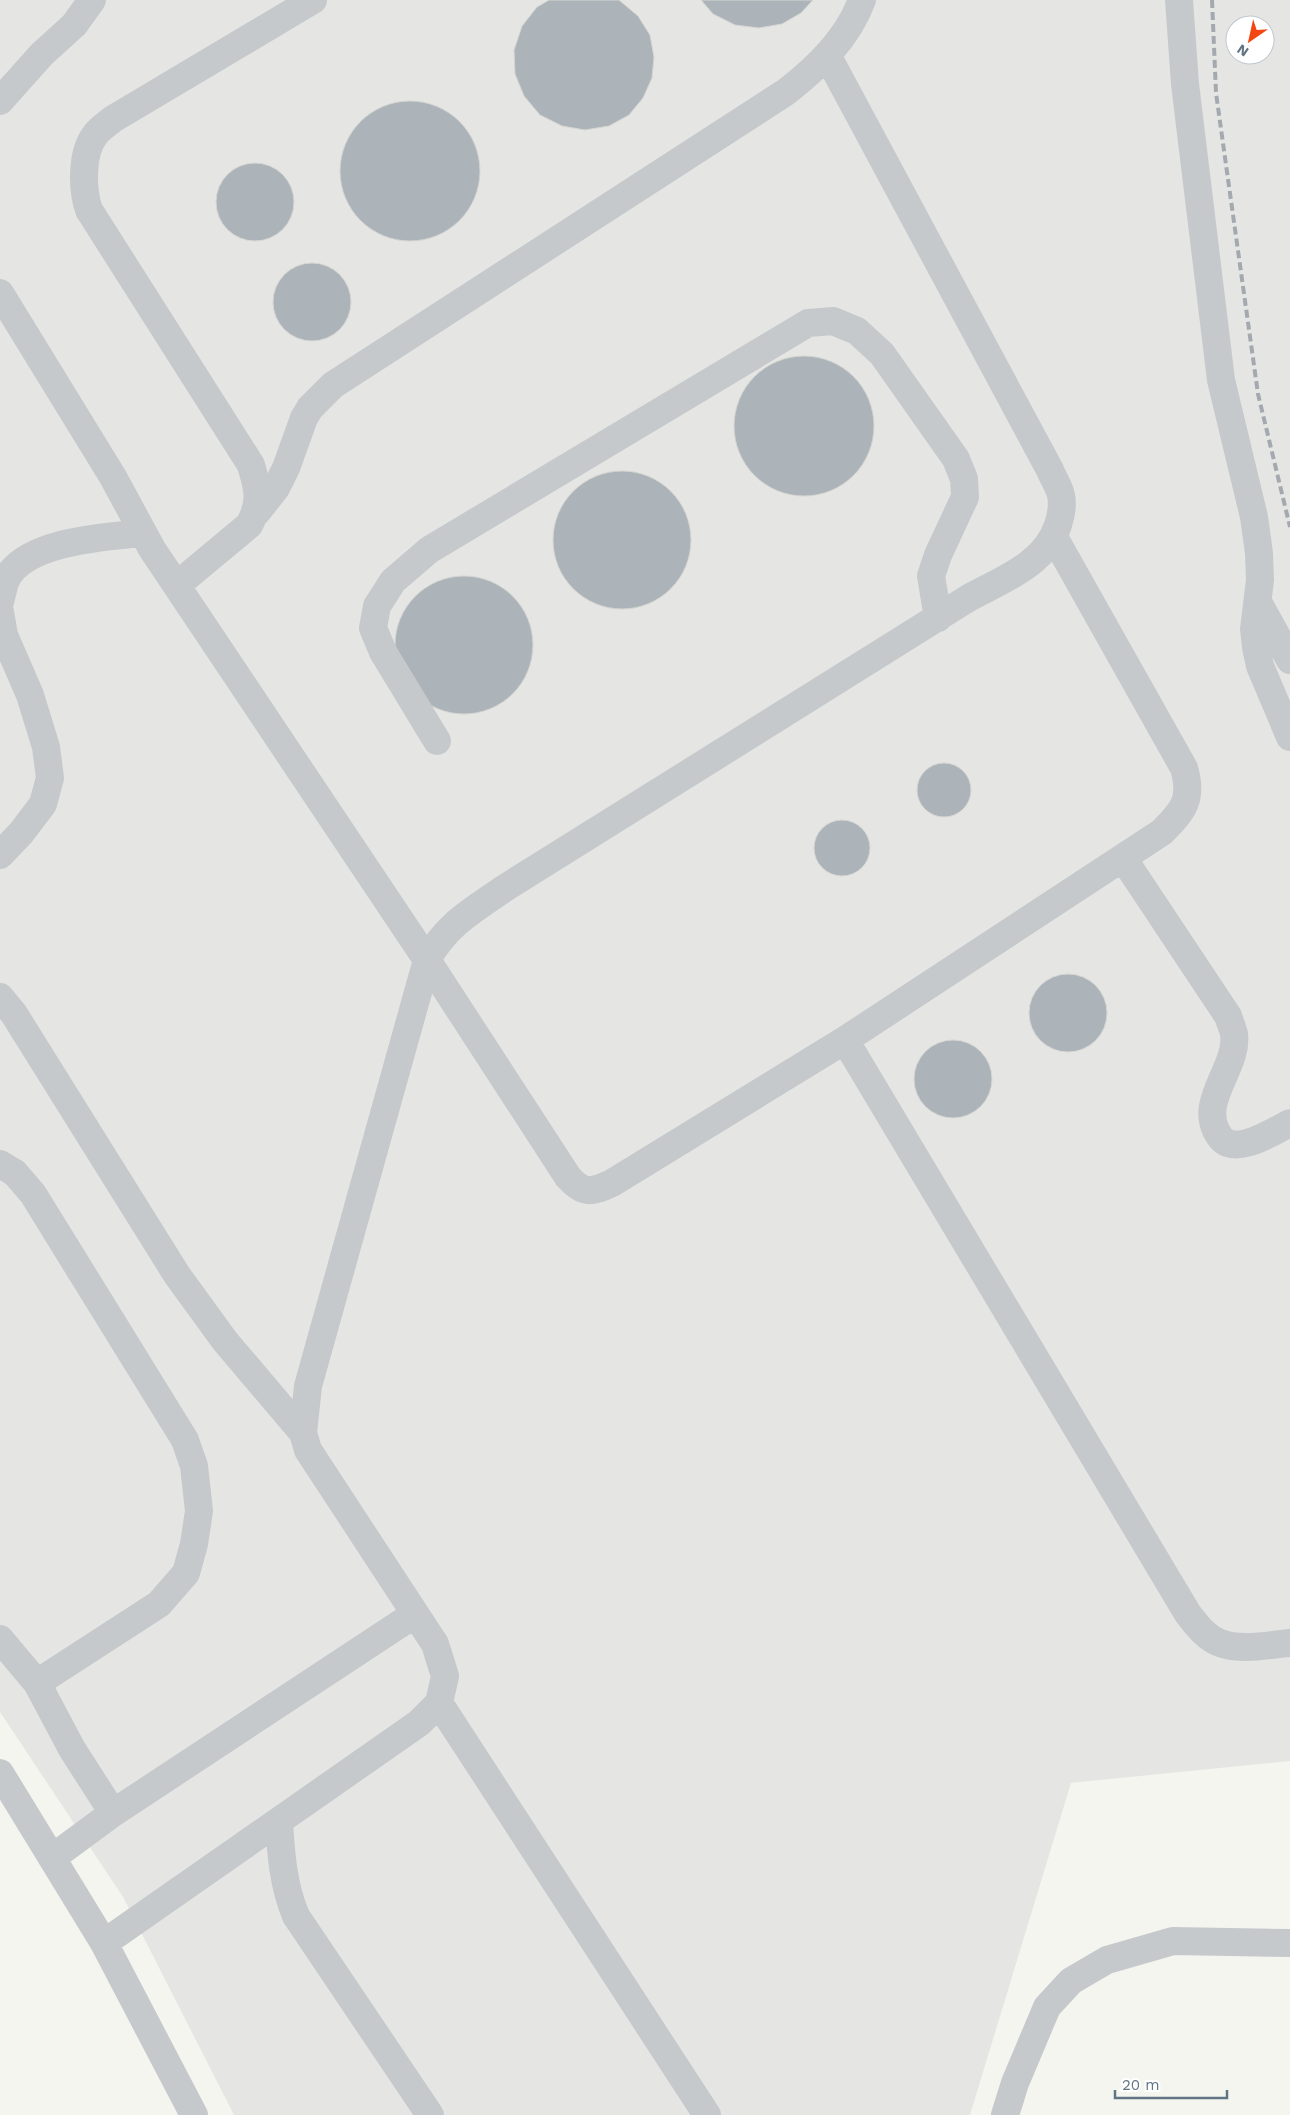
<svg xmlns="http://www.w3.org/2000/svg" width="1290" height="2115" font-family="'Work Sans',sans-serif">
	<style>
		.built { fill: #e5e6e4; fill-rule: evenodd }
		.building { fill: #acb4b9; stroke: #d6d6d3 }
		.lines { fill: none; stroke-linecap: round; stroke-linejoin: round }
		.minor { stroke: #c6c9cc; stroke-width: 28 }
		.rail { stroke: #a3a9af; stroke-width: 4; stroke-dasharray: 8 4; stroke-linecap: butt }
	</style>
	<rect width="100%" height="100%" fill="#f5f5f0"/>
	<path class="built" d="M0,0H1290V1761L1071,1783L970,2115H234L123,1897L0,1712ZM1235,25H1265V55H1235Z"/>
	<path class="building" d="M549,0H619L638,16L650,35L654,57L652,78L643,98L629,115L609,126L585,130L562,126L540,115L524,96L515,74L514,50L522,26L537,7Z
		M701,0H813L801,13L782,24L759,28L735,25L713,14Z
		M340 171a70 70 0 1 1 140 0a70 70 0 1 1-140 0Z
		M216 202a39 39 0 1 1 78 0a39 39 0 1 1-78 0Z
		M273 302a39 39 0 1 1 78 0a39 39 0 1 1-78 0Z
		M734 426a70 70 0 1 1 140 0a70 70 0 1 1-140 0Z
		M553 540a69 69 0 1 1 138 0a69 69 0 1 1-138 0Z
		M395 645a69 69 0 1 1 138 0a69 69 0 1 1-138 0Z
		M917 790a27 27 0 1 1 54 0a27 27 0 1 1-54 0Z
		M814 848a28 28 0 1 1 56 0a28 28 0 1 1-56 0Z
		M1029 1013a39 39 0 1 1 78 0a39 39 0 1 1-78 0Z
		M914 1079a39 39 0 1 1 78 0a39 39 0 1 1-78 0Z"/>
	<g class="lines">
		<path class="minor" d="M1179,0L1185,84L1221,380L1254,517L1259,553L1260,580L1254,629L1256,647L1260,666L1290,737
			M0,101L42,54L74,25L92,0
			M0,293L113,477L152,549L427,960L568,1177C584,1195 592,1192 612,1183L845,1040L1162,832C1184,810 1193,799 1184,768L1054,537
			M257,512L276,488L286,468L304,418L310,408L333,385L786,92C818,67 848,38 862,0
			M177,585L249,525C262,502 258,489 251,465L89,210C82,190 81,153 95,135C99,129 107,124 113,119L313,0
			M0,602C2,595 3,587 6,580C24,541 105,537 143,533
			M1258,602L1290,660
			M0,612L4,635L30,695L46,747L50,778L43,804L21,833L0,855
			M437,741L383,652L373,628L377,606L393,581L429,550L808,323L833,321L857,331L882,354L956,459L964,479L965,497L938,555L931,576L938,618
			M1123,858L1228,1016C1230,1022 1233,1029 1234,1034C1239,1068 1195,1103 1220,1137C1235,1157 1274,1131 1290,1123
			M0,997L14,1014L177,1275L225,1341L303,1433
			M845,1040L1188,1614C1197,1625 1206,1638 1220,1643C1242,1651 1267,1645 1290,1643
			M0,1164L15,1173L33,1194L185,1440L194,1466L199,1511L194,1544L186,1573L159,1604L37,1683
			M0,1639L37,1683L72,1749L113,1813
			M439,1703L707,2115
			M0,1773L104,1943L194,2115
			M279,1821C281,1854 283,1885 296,1916L430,2115
			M52,1858L113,1813L415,1614
			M104,1943L419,1723L439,1703L445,1676L435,1644L308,1450L303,1433L308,1386L427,960C447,924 472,911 505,888L967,599C1001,580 1045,565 1058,525C1061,516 1063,505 1061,495C1059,486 1053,478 1050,470L827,55
			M1005,2115L1015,2083L1047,2007L1071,1981L1107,1960L1173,1941L1290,1943"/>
		<path class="rail" d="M1212,0L1216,93L1258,394L1290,527"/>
	</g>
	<g transform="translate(1250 40) rotate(214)"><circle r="24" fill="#ffffff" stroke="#c0c7ce"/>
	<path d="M0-4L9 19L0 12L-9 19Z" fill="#f34612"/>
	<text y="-8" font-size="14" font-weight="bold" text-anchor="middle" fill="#617484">N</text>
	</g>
	<path d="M1115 2090v8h112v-8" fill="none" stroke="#617484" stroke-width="2.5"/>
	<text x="1122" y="2090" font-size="15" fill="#617484" stroke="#ffffff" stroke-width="4" paint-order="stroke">20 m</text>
</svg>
